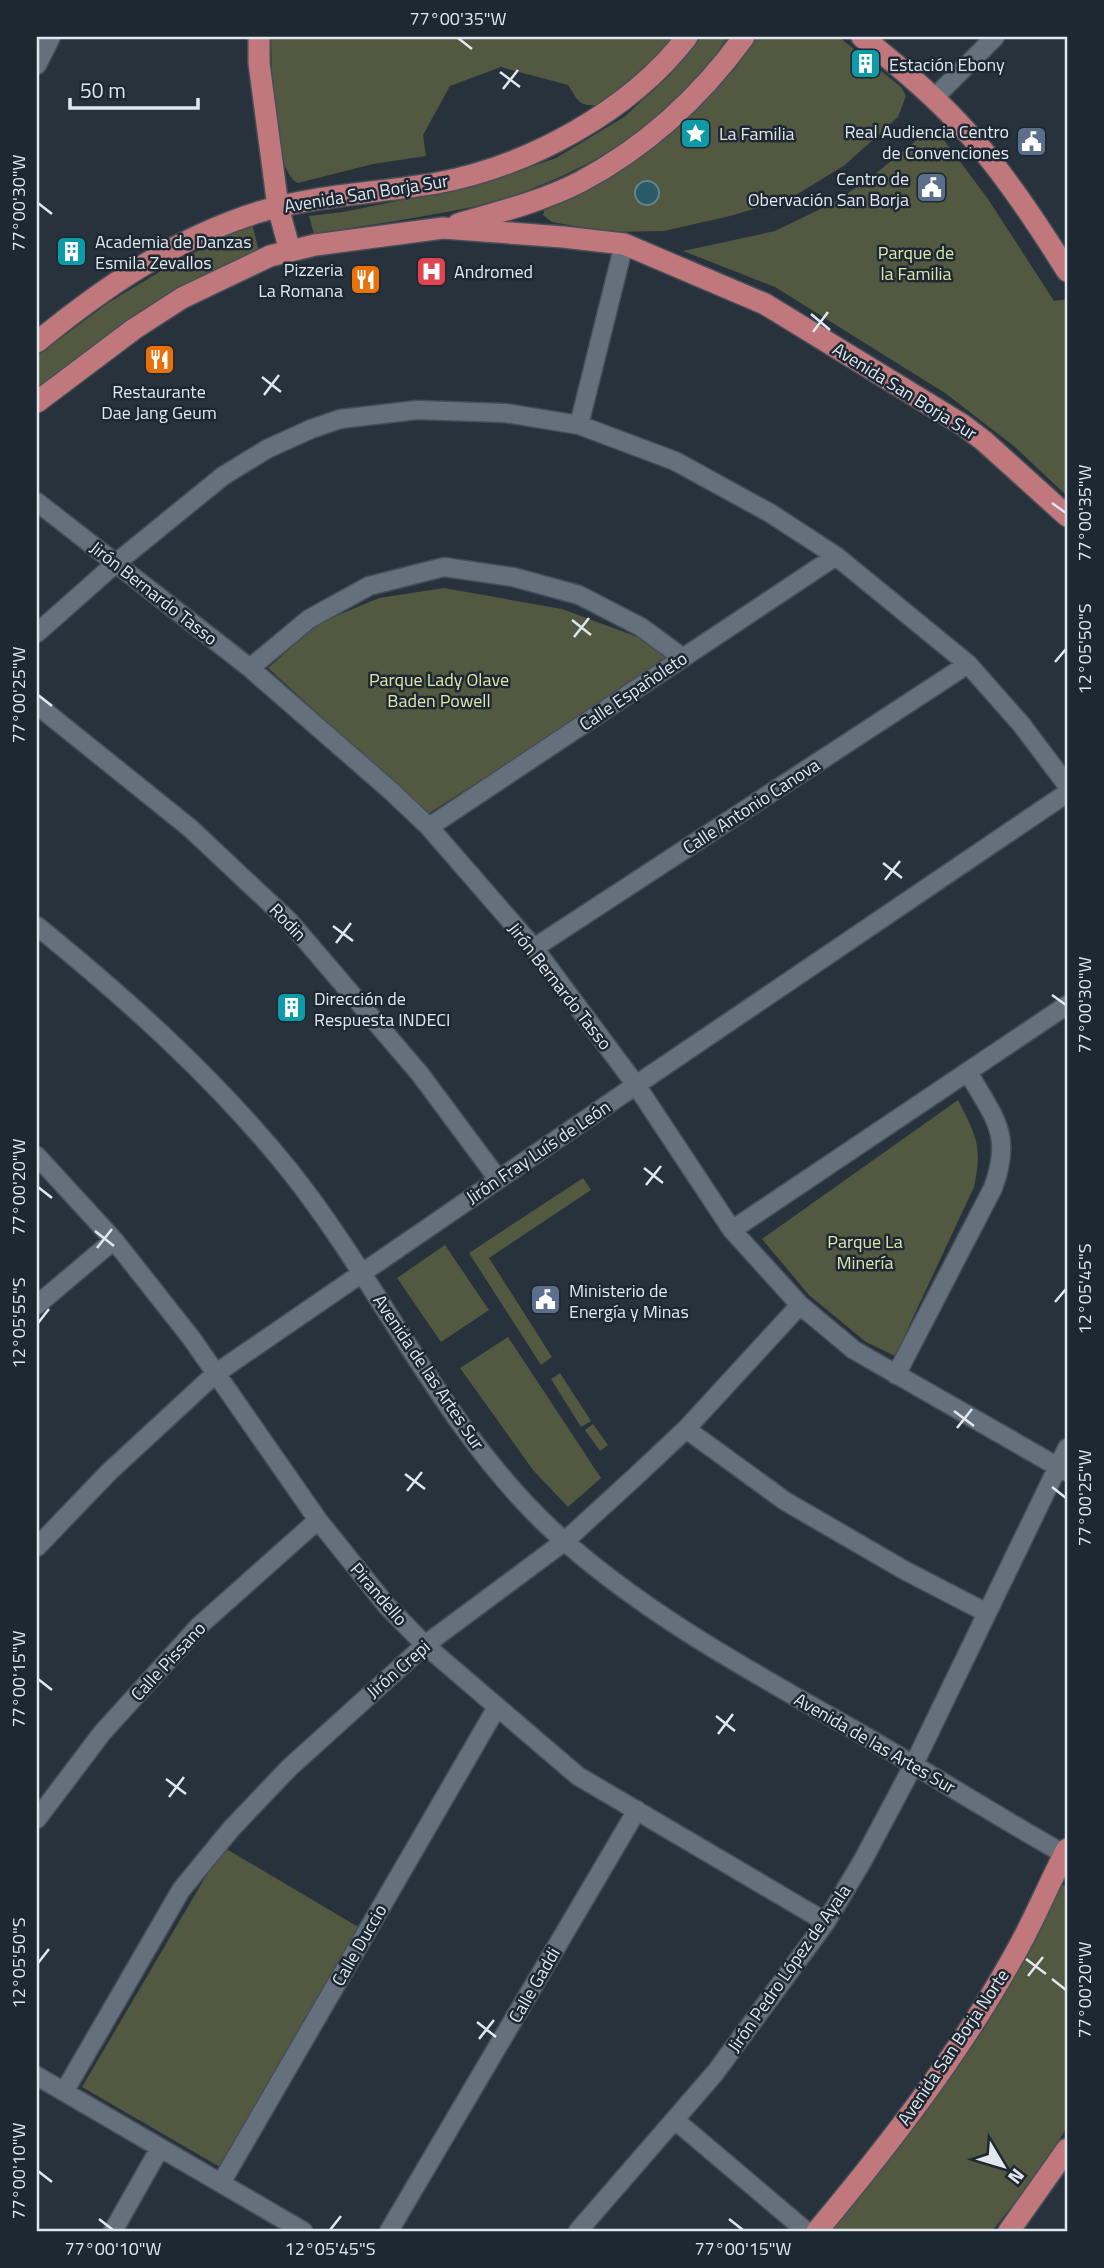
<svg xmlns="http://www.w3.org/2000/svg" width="1104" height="2268" font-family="'Titillium Web',sans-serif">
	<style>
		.green { fill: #535841 }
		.water { fill: #2b5965; stroke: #61848e; stroke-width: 2 }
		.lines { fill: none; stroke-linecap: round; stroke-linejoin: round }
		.minor-casing { stroke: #464f58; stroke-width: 21 }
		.major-casing { stroke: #464f58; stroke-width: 24 }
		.minor { stroke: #64707b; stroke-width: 18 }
		.major { stroke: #c0787c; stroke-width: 21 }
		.ticks { fill: none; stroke: #e0e7ee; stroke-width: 2.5 }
		.labels { text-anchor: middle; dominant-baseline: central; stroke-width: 5; stroke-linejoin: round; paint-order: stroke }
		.poi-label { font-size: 18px; fill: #e0e7ee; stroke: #1e2832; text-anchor: start }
		.street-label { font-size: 18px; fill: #e0e7ee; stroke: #1e2832 }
		.park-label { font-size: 18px; fill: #dce9aa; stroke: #1e2832 }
		.neatline { fill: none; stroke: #e0e7ee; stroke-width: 2.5 }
		.ticks-label { font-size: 18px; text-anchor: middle; fill: #e0e7ee }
	</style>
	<rect width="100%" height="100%" fill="#28323c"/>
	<path class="green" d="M271,37H674L655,63L598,105C578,107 578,100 568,85L501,67L450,86L423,135L426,156L373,164L298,183C272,171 272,65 271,37Z
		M697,37H728C709,65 689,92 663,114C613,156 536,193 472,207C420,218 367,225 314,234L309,216L343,212L476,185L556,158L624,117L670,75Z
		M756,37H839L901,87L906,96L898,117L845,165L791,198L730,216L664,231L606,232L552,222L543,215L545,207L694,110L734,70Z
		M935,128L988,199L1054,301L1067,299V496L1015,447L945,393L775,287L683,251L775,231L837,201L880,170L929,130Z
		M252,223L259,252C175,283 106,338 37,392V356L108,303L174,263Z
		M444,588L562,609L643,639L671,658L428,814L268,668L317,624L379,598Z
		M958,1100C976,1136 983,1146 974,1187L895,1356L866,1342L809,1295L762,1239Z
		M583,1178L591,1190L489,1258L552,1357L541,1365L469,1253Z
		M445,1245L489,1310L441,1342L397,1278Z
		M508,1337L601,1478L568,1507L533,1470L460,1368Z
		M560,1373L591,1421L581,1427L551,1379Z
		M593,1424L608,1445L600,1451L585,1430Z
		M223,1847L360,1928L220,2167L82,2087Z
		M1062,1884L1067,1888V2127L1045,2164L992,2231H828L919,2121L984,2029Z"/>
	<path class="water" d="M635 193a12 12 0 1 1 24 0a12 12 0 1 1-24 0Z"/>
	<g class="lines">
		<defs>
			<path id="minor" d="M37,65L51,37
				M934,98L995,37
				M579,425L624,244
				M37,502L250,668L390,790L429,827L534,948L636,1085L732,1230L800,1305L854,1350L1067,1472
				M37,633L116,563L223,476L267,449L311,429L340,419L417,410L505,413L579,425L675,461L770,513L836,556L968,664L1021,724L1067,785
				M250,668L309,619L369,586L444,567L513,577L579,595L641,627L683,658
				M37,705L190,828L290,922L420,1074L498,1179
				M429,827L836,556
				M37,926C128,1000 216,1079 290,1171C382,1287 443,1428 552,1530C642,1613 752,1672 858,1732C927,1772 995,1815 1064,1854
				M534,948L968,664
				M37,1156L114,1240L192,1339L318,1520L387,1606L425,1645L578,1776L826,1922
				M732,1230L1067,1005
				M37,1305L114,1240
				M896,1375L993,1188C1013,1134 994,1118 968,1072
				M686,1429L785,1501L904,1570L987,1613
				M37,1547L109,1472L215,1374L636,1085L1067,793
				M37,1819L102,1733L199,1626L318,1520
				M37,2076L303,2231
				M64,2092L181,1890L231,1829L289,1768L425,1645L565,1541L635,1477L686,1429L800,1305
				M675,2120L806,2231
				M221,2183L497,1707
				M113,2231L160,2148
				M389,2231L637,1810
				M578,2231L715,2073L826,1922L863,1860L914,1764L1067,1448"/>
			<path id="major" d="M259,37V63L278,207L290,251
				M862,37C899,66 935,96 966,131C1002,170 1039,226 1067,271
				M458,224C499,212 543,201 580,182C646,147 701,96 744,37
				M37,342C104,287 176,238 259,212C316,195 378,193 437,183C529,166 630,111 687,37
				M37,402L134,329L182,298L270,256L315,245L443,228L563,237L624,244L765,304L963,425L984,441L1067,516
				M817,2231C888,2146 958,2056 1012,1959C1033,1923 1048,1885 1067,1849
				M1009,2231L1067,2149"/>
		</defs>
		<use href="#minor" class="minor-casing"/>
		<use href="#major" class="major-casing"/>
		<use href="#minor" class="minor"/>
		<use href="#major" class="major"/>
	</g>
	<path class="ticks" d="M458,38L472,49M500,72L520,87M503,89L518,70M38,203L52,214M811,314L830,330M813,332L828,312M262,377L281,392M264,395L279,375M1052,503L1066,513M572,620L591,635M574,637L589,618M1055,662L1066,649M38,695L52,706M883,863L902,878M885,880L900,861M333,926L353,941M336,943L351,923M1052,995L1066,1005M644,1168L663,1183M646,1185L661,1166M38,1187L52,1198M95,1231L114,1246M97,1248L112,1229M1055,1302L1066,1289M38,1323L49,1309M954,1411L974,1426M957,1428L972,1409M405,1474L425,1489M1052,1487L1066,1498M407,1491L422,1472M38,1679L52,1690M716,1716L735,1731M718,1734L733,1714M166,1779L186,1794M169,1797L184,1777M1026,1959L1046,1974M38,1963L49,1949M1028,1976L1043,1957M1052,1979L1066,1990M477,2022L496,2037M479,2039L494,2020M38,2171L52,2182M99,2219L113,2230M729,2219L743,2230M330,2230L341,2216"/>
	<defs>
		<symbol id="building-square" viewBox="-11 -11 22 22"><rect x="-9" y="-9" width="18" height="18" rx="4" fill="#0f9aa8" stroke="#1e2832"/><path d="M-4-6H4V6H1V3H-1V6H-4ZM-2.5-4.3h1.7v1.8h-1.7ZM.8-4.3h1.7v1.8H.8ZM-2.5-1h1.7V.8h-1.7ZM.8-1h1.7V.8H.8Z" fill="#fff"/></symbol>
		<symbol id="sight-square" viewBox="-11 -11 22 22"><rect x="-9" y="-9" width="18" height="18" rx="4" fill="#0f9aa8" stroke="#1e2832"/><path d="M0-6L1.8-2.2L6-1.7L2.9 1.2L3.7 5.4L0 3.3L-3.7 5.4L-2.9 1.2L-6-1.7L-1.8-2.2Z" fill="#fff"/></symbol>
		<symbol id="civic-square" viewBox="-11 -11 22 22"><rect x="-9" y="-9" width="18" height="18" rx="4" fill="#5c6f8a" stroke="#1e2832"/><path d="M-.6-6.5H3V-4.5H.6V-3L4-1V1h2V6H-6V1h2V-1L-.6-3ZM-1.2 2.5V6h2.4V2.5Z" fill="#fff"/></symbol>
		<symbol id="hospital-square" viewBox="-11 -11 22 22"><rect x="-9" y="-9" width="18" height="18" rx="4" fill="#e0444e" stroke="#1e2832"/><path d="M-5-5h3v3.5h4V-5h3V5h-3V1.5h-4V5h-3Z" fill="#fff"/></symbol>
		<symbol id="restaurant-square" viewBox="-11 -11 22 22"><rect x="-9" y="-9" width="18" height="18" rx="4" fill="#e8710a" stroke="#1e2832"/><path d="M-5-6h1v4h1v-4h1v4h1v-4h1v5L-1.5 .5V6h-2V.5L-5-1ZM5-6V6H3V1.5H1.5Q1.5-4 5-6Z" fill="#fff"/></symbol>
	</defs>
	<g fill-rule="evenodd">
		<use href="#building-square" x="848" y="46" width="35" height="35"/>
		<use href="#sight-square" x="678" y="116" width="35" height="35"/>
		<use href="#civic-square" x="1014" y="124" width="35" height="35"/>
		<use href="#civic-square" x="914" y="170" width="35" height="35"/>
		<use href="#building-square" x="54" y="234" width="35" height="35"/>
		<use href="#hospital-square" x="414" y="254" width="35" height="35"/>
		<use href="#restaurant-square" x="348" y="262" width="35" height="35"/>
		<use href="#restaurant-square" x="142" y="342" width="35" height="35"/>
		<use href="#building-square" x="274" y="990" width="35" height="35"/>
		<use href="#civic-square" x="528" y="1282" width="35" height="35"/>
	</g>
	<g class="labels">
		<g class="poi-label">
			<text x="889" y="64">Estación Ebony</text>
			<text x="1009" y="131" text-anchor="end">Real Audiencia Centro<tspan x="1009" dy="21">de Convenciones</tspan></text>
			<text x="719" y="133">La Familia</text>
			<text x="909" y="178" text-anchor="end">Centro de<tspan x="909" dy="21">Obervación San Borja</tspan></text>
			<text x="95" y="241">Academia de Danzas<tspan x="95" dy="21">Esmila Zevallos</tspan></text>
			<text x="343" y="269" text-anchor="end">Pizzeria<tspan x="343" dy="21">La Romana</tspan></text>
			<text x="454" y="271">Andromed</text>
			<text x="159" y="391" text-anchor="middle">Restaurante<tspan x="159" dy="21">Dae Jang Geum</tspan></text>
			<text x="314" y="998">Dirección de<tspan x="314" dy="21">Respuesta INDECI</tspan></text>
			<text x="569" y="1290">Ministerio de<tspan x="569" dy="21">Energía y Minas</tspan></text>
		</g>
		<g class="street-label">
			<text transform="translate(366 193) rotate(-9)">Avenida San Borja Sur</text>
			<text transform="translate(905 391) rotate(32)">Avenida San Borja Sur</text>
			<text transform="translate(154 593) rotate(38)">Jirón Bernardo Tasso</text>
			<text transform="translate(633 691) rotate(-34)">Calle Españoleto</text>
			<text transform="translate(751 806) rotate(-33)">Calle Antonio Canova</text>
			<text transform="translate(288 922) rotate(46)">Rodin</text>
			<text transform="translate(560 986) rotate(52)">Jirón Bernardo Tasso</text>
			<text transform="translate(538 1152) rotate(-34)">Jirón Fray Luís de León</text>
			<text transform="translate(429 1372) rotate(56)">Avenida de las Artes Sur</text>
			<text transform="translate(379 1594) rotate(49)">Pirandello</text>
			<text transform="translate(168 1661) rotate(-47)">Calle Pissano</text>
			<text transform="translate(398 1669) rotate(-41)">Jirón Crepi</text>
			<text transform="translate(875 1743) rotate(30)">Avenida de las Artes Sur</text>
			<text transform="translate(359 1945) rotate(-60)">Calle Duccio</text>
			<text transform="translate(789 1968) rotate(-55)">Jirón Pedro López de Ayala</text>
			<text transform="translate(534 1985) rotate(-60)">Calle Gaddi</text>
			<text transform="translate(953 2047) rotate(-56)">Avenida San Borja Norte</text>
		</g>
		<g class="park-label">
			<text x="916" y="252">Parque de<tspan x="916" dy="21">la Familia</tspan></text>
			<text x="439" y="679">Parque Lady Olave<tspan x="439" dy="21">Baden Powell</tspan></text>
			<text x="865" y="1241">Parque La<tspan x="865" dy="21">Minería</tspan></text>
		</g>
	</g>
	<rect width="1104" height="2268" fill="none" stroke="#1e2832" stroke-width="77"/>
	<g transform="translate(1003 2166) rotate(128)" stroke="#1e2832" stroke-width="5" paint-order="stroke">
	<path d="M0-5L12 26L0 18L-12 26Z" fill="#e0e7ee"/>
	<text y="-10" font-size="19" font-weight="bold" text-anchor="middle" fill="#e0e7ee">N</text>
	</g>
	<path d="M70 98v10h128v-10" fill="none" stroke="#e0e7ee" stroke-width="3.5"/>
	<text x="80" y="98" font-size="21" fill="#e0e7ee" stroke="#1e2832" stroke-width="5" paint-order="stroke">50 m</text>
	<rect x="38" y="38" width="1028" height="2192" class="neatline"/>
	<g class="ticks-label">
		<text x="458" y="25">77°00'35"W</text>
		<text transform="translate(19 203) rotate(-90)" y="6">77°00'30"W</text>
		<text transform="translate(1085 513) rotate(-90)" y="6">77°00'35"W</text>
		<text transform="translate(1085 649) rotate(-90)" y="6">12°05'50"S</text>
		<text transform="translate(19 695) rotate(-90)" y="6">77°00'25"W</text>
		<text transform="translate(1085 1005) rotate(-90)" y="6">77°00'30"W</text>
		<text transform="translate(19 1187) rotate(-90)" y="6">77°00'20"W</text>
		<text transform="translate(1085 1289) rotate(-90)" y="6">12°05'45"S</text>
		<text transform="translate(19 1323) rotate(-90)" y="6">12°05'55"S</text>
		<text transform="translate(1085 1498) rotate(-90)" y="6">77°00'25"W</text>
		<text transform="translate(19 1679) rotate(-90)" y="6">77°00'15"W</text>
		<text transform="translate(19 1963) rotate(-90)" y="6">12°05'50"S</text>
		<text transform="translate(1085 1990) rotate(-90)" y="6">77°00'20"W</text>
		<text transform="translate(19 2171) rotate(-90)" y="6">77°00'10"W</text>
		<text x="113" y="2255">77°00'10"W</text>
		<text x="330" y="2255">12°05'45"S</text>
		<text x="743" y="2255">77°00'15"W</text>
	</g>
</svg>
